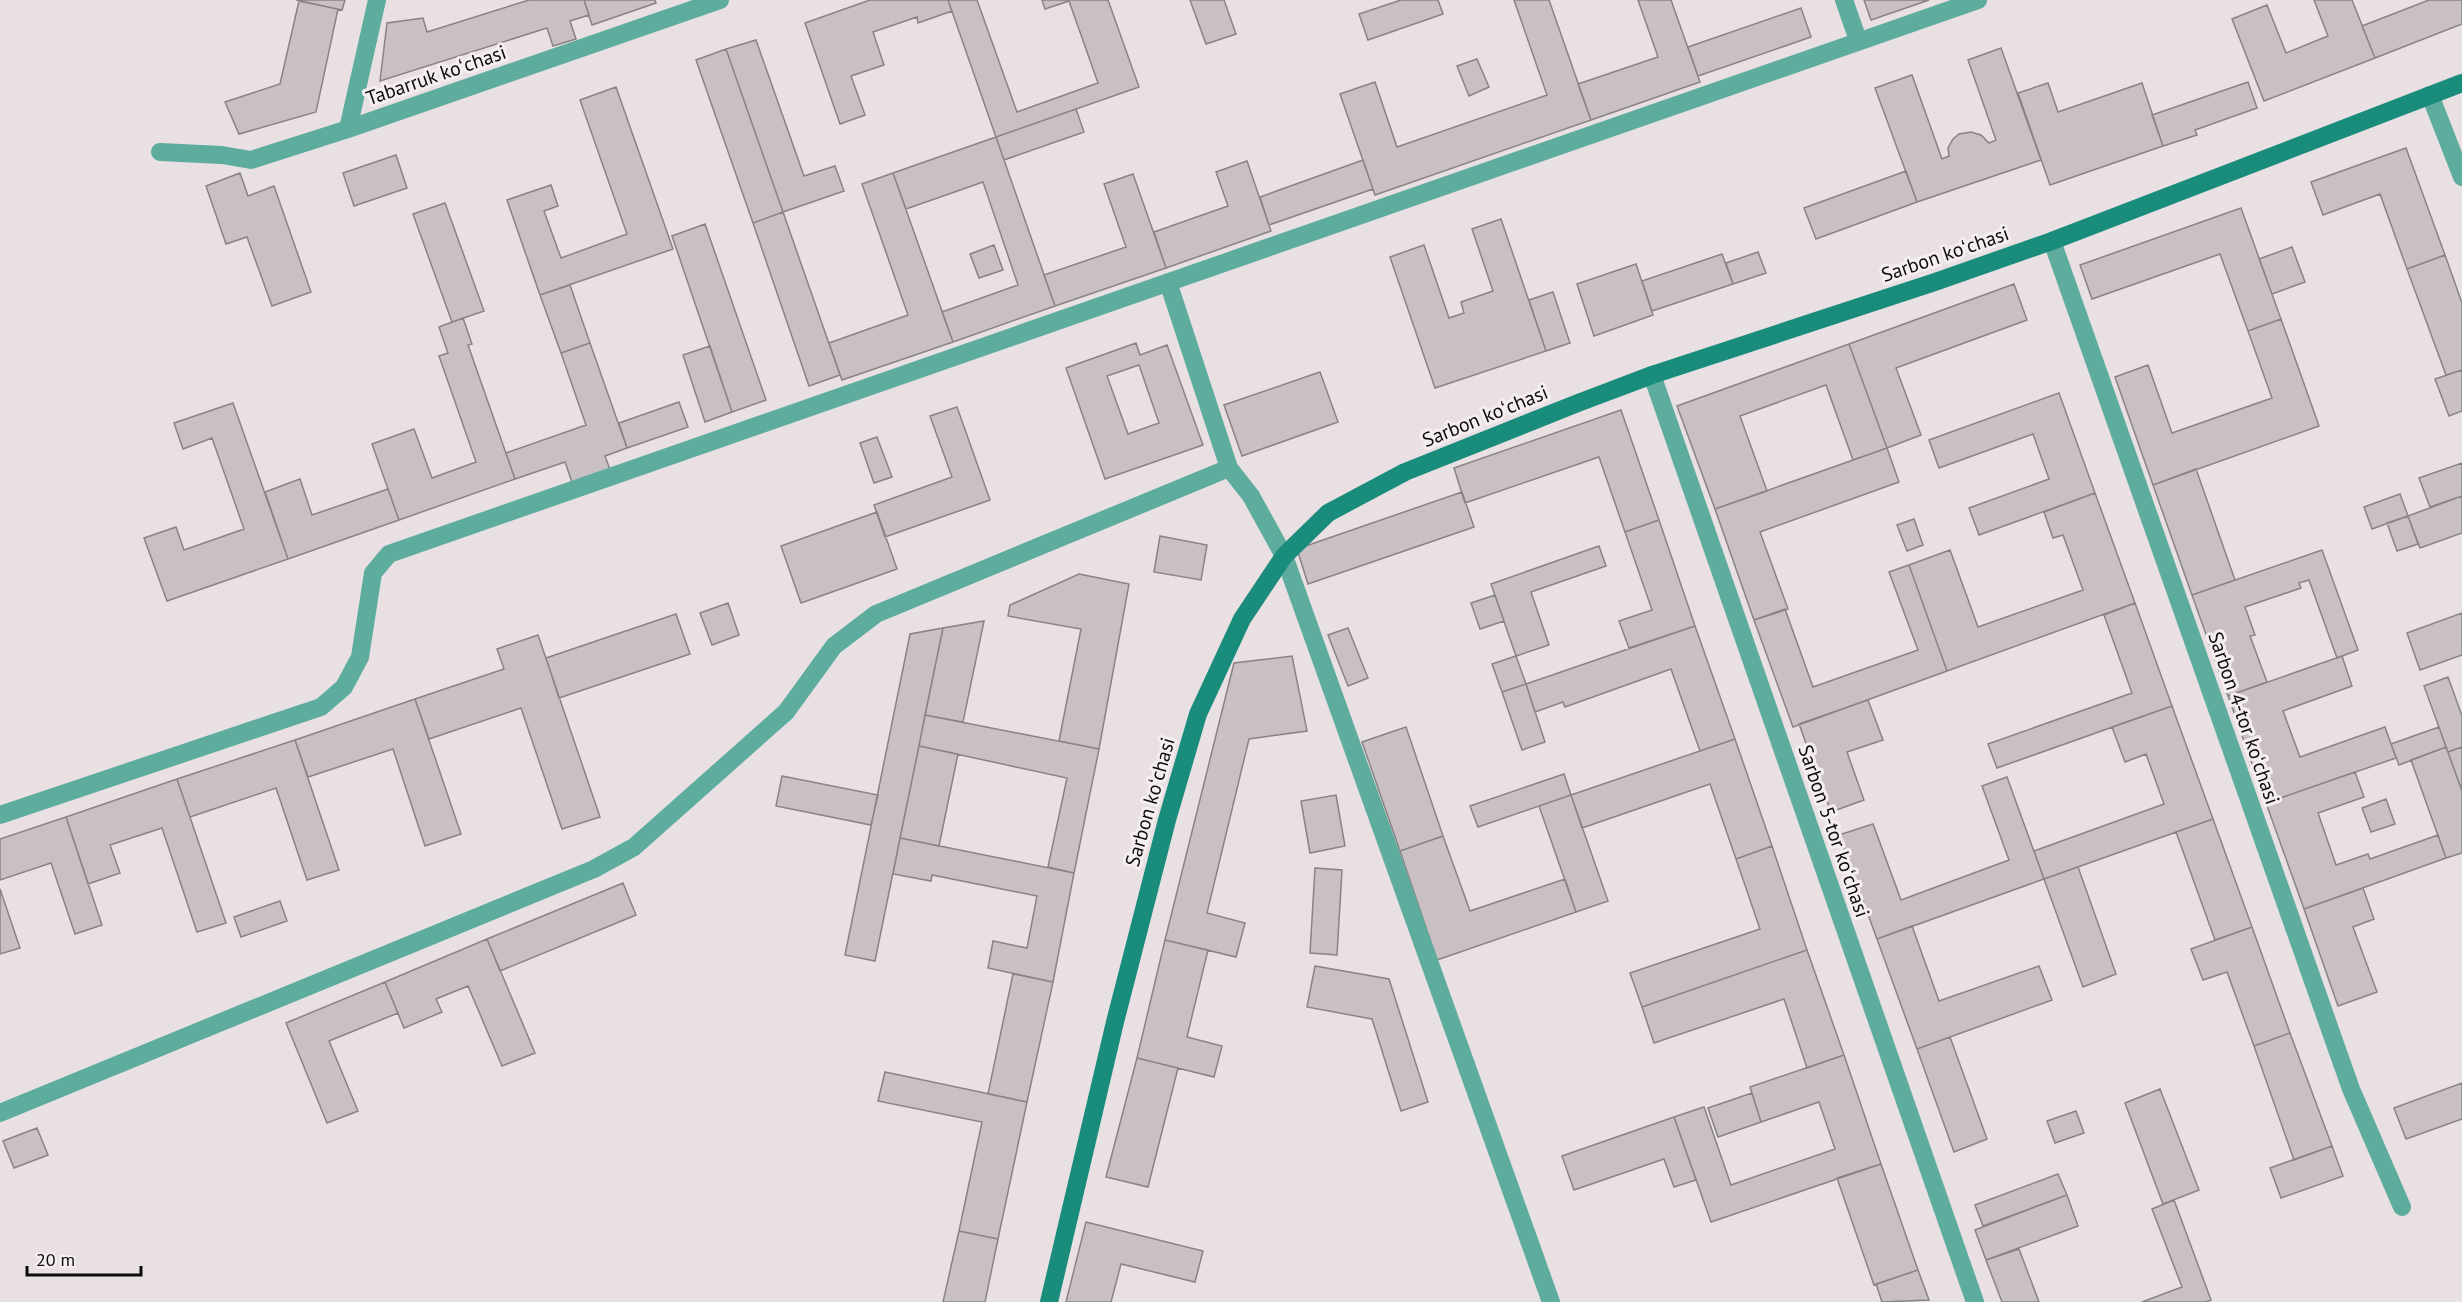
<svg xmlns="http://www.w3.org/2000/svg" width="2462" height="1302" font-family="'PT Sans',sans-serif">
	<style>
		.building { fill: #c8c0c2; stroke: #8a8385; stroke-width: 1.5; fill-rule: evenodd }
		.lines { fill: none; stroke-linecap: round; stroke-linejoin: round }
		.street { stroke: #5dac9e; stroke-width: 18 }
		.secondary { stroke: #1a8c7c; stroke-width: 18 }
		.labels { text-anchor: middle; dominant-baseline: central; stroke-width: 6; stroke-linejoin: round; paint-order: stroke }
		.street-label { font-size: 20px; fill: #0e0c0d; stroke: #f5edef }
	</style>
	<rect width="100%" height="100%" fill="#e8e0e2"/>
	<path class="building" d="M296,0H345L342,10Z
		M529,0H584L589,15L570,21L576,39L553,46L547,28L380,81L387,23L423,18L427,32Z
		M584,0H655L656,3L592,25Z
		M870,0H948L952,11L918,23L917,17L873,32L884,65L851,76L865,115L840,124L805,23Z
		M948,0H977L1017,112L1098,83L1069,1L1045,9L1042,0H1108L1139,87L996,137Z
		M1190,0H1224L1236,34L1206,44Z
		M1401,0H1438L1443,14L1368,40L1359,14Z
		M1514,0H1549L1591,120L1375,195L1340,94L1375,82L1397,147L1547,95Z
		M1638,0H1671L1700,82L1591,120L1578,84L1658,57Z
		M1864,0H1929L1871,20Z
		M2314,0H2352L2375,58L2264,101L2232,19L2267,5L2286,53L2328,36Z
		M2429,0H2462V24L2375,58L2362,26Z
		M299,1L338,9L316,112L239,134L225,102L280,84Z
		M1801,8L1811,37L1698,76L1688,47Z
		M756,40L804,176L835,166L844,191L783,212L726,49Z
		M2001,48L2041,160L1917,202L1875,88L1912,75L1942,159L1949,156L1948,148L1953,139L1959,134L1971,132L1981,135L1989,143L1996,140L1968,60Z
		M726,49L783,212L753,223L696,60Z
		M1477,59L1489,87L1469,96L1457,66Z
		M2248,82L2257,108L2195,130L2197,135L2163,146L2152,115Z
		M2048,83L2058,112L2142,83L2163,146L2050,185L2018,93Z
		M616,87L673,249L540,295L507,200L551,185L558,206L544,211L561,258L627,234L580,100Z
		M1076,109L1084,132L1004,160L996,137Z
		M996,137L1055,306L953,342L942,312L1018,285L983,182L906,209L893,173Z
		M2406,148L2445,255L2407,269L2380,194L2323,215L2311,182Z
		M396,155L407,188L354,206L343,173Z
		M1363,160L1373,189L1269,225L1260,197Z
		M1247,161L1271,231L1166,268L1154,232L1228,206L1216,172Z
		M1906,171L1917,202L1816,239L1804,208Z
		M240,173L248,196L274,186L311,292L272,306L247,237L226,244L206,186Z
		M893,173L953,342L842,380L829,343L908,315L862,184Z
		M1133,174L1166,268L1055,306L1044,275L1126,247L1104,184Z
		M445,203L484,311L452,322L413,214Z
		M2241,208L2281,319L2248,331L2220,254L2092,299L2080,265Z
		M783,212L840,375L809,386L753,223Z
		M1501,219L1546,351L1435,388L1390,257L1424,245L1449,318L1464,313L1461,302L1493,291L1472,229Z
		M705,224L766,400L732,412L672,236Z
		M994,245L1003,270L979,278L970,254Z
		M2292,247L2305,282L2272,294L2259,259Z
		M1758,252L1766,273L1733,284L1726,263Z
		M1722,254L1733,284L1652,311L1642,281Z
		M2445,255L2462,303V370L2446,375L2407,269Z
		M1636,264L1653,315L1594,336L1577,284Z
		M2014,284L2027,320L1896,368L1921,435L1887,448L1849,344Z
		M570,285L590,343L561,353L540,295Z
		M1553,292L1570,343L1546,351L1529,300Z
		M463,318L472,344L468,345L515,479L399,520L372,444L414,429L432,478L476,462L439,356L448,353L439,327Z
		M2281,319L2319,426L2153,485L2115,377L2148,365L2172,433L2272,398L2248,331Z
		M590,343L627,448L605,456L612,475L574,488L565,462L515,479L506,453L586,425L561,353Z
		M1136,343L1140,355L1167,345L1203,445L1105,479L1066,368ZM1139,365L1159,423L1128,434L1107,376Z
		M1849,344L1887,448L1853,460L1826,385L1740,416L1767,491L1715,509L1677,406Z
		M710,346L732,412L705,422L683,355Z
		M2462,370V411L2449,416L2435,379Z
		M1320,372L1338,422L1242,456L1224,405Z
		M2059,393L2095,493L1979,535L1969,508L2049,479L2033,434L1939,468L1929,440Z
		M679,402L688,427L627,448L619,423Z
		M233,403L288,559L167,601L144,538L176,527L184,550L244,529L212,438L183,449L174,423Z
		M957,407L990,500L885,537L874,505L952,477L930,416Z
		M1621,410L1659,520L1625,532L1599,457L1465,503L1454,468Z
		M877,437L892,477L874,483L860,443Z
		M1887,448L1899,482L1760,532L1788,609L1754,620L1715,509Z
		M2462,463V496L2430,507L2419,478Z
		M2196,469L2235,580L2192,595L2153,485Z
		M300,479L312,515L388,489L399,520L288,559L265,492Z
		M1462,492L1474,527L1308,584L1297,549Z
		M2095,493L2135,603L1947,671L1909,565L1950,550L1978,627L2083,590L2063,535L2053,538L2044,512Z
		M2400,494L2408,516L2372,529L2364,507Z
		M2462,496V533L2420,548L2408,516Z
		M877,512L897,569L801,603L781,546Z
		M2408,516L2418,544L2397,551L2387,523Z
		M1914,519L1923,545L1907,551L1897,525Z
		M1659,520L1695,626L1629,648L1619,621L1652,610L1625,532Z
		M1160,536L1207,545L1201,580L1154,572Z
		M1599,546L1606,566L1531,592L1549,645L1516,656L1491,584Z
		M2322,550L2358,650L2337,658L2309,580L2299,583L2301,588L2245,607L2255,635L2250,636L2267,682L2228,696L2192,595Z
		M1909,565L1947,671L1793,727L1754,620L1785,609L1813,687L1918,650L1889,572Z
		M1079,574L1129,584L1099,749L1059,741L1081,629L1008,616L1010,605Z
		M1495,595L1504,621L1480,629L1471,603Z
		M728,603L739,635L712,645L700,613Z
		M2135,603L2172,706L1997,768L1988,744L2132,693L2104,615Z
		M2462,613V655L2420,670L2407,633Z
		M676,614L690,654L559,698L546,658Z
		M984,621L963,722L925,715L943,628Z
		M1695,626L1735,739L1700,751L1671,669L1565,707L1563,702L1535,712L1526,684Z
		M943,628L875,961L845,955L910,634Z
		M1348,628L1368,678L1348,686L1328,635Z
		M538,635L600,817L562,829L521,708L429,739L415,699L504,669L497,649Z
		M1292,656L1307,731L1249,739L1207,913L1245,923L1236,957L1165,940L1234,663Z
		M1516,656L1526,684L1502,692L1492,664Z
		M2342,656L2352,686L2283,711L2300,757L2385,727L2396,758L2266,803L2228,696Z
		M2448,677L2462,716V747L2448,752L2424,686Z
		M1526,684L1545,742L1522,750L1502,692Z
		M415,699L461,834L425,846L393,749L308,777L295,740Z
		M1868,700L1883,740L1847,752L1864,800L1831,812L1799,724Z
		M2172,706L2213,819L2044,879L2034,851L2164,804L2146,754L2125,762L2112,727Z
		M925,715L1099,749L1074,873L1048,867L1067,778L919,746Z
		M1406,727L1443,836L1400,851L1362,742Z
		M2439,727L2446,747L2399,765L2391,744Z
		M1735,739L1772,846L1736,859L1710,784L1582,828L1571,795Z
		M295,740L339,870L307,880L276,788L190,817L177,779Z
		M919,746L958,754L939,846L900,838Z
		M2446,747L2462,791V853L2446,858L2411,760Z
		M2462,747V791L2448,752Z
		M2355,772L2364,797L2318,813L2336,865L2368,854L2370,859L2438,835L2446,858L2304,909L2266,803Z
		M1564,774L1571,795L1478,827L1470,806Z
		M782,776L878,795L871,825L776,806Z
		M2007,777L2044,879L1877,939L1839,835L1873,824L1901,900L2009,860L1982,786Z
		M177,779L226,923L197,932L162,828L110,845L120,873L88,884L66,817Z
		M1336,795L1345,846L1310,853L1301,801Z
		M1571,795L1608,901L1576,912L1539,806Z
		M2386,799L2395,824L2371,832L2362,808Z
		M66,817L102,925L75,934L51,863L0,880V839Z
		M2213,819L2252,927L2215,940L2176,832Z
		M1443,836L1470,911L1565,879L1576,912L1437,960L1400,851Z
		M900,838L1074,873L1053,982L988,968L993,941L1027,948L1037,896L932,875L931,881L893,874Z
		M1772,846L1807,950L1642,1007L1630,973L1760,929L1736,859Z
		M2078,867L2116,974L2083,987L2044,879Z
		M1315,868L1342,870L1337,955L1310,953Z
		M623,883L636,915L500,971L487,939Z
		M2363,888L2374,919L2353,927L2377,992L2338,1006L2304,909Z
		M0,889L20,948L0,954Z
		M280,901L287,921L241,937L234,917Z
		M1912,926L1939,1001L2039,966L2052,1000L1917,1049L1877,939Z
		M2252,927L2290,1033L2254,1046L2227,972L2203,980L2191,949Z
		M487,939L535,1053L502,1066L468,986L436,999L442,1012L404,1028L385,982Z
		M1165,940L1208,950L1187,1037L1222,1046L1214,1077L1137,1058Z
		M1807,950L1844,1055L1807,1068L1784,999L1654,1043L1642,1007Z
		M1315,966L1389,979L1428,1102L1401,1111L1372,1019L1307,1007Z
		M1013,974L1053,982L1027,1102L988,1094Z
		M385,982L398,1013L329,1041L358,1111L327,1123L286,1023Z
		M2290,1033L2332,1146L2294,1160L2254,1046Z
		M1950,1037L1987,1139L1954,1152L1917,1049Z
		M1844,1055L1881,1164L1711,1222L1674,1117L1704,1107L1731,1185L1835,1149L1819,1102L1761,1122L1750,1087Z
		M1137,1058L1178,1068L1148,1187L1106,1177Z
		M885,1072L1027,1102L998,1239L959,1231L982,1122L878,1101Z
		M2462,1083V1119L2406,1139L2394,1108Z
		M2160,1089L2199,1190L2163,1204L2125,1103Z
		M1752,1093L1761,1122L1718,1137L1708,1108Z
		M2076,1111L2084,1133L2055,1143L2047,1121Z
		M1674,1117L1696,1180L1674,1187L1664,1159L1574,1190L1562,1156Z
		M37,1128L48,1155L14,1168L3,1141Z
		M2332,1146L2343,1176L2281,1198L2270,1168Z
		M1881,1164L1918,1270L1874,1285L1837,1178Z
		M2058,1174L2067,1195L1983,1226L1975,1205Z
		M2067,1195L2078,1226L1986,1260L1975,1230Z
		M2174,1200L2211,1300L2206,1302H2142L2182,1287L2152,1209Z
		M1086,1222L1203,1251L1195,1282L1121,1264L1111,1302H1066Z
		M959,1231L998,1239L985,1302H943Z
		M2019,1249L2039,1302H2002L1986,1260Z
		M1918,1270L1929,1300L1882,1302L1876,1284Z"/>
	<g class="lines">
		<path class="street" d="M1844,0L1858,40
			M2430,95L2462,177
			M348,129L377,0
			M160,152L222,155L251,160L348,129L720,0
			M2052,241L2351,1089L2402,1207
			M1168,282L1229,468
			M1652,375L1975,1302
			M0,815L321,707L344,687L360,657L373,573L389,554L1978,0
			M0,1113L594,869L634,847L786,712L834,646L876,614L1229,468L1251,496L1284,556L1551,1302"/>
		<path class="secondary" d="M1049,1302L1115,1022L1167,820L1198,714L1242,619L1284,556L1328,513L1405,472L1578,403L1652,375L1935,282L2052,241L2462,83"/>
	</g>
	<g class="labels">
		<g class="street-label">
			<text transform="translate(436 75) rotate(-19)">Tabarruk koʻchasi</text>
			<text transform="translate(1945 254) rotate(-19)">Sarbon koʻchasi</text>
			<text transform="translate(1485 416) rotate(-22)">Sarbon koʻchasi</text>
			<text transform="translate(2244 718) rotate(71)">Sarbon 4-tor koʻchasi</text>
			<text transform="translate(1150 802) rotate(-74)">Sarbon koʻchasi</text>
			<text transform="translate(1834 831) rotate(71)">Sarbon 5-tor koʻchasi</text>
		</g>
	</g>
	<path d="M27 1266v9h114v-9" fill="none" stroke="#0e0c0d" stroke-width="3"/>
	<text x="36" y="1266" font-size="18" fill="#0e0c0d" stroke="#f5edef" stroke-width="4.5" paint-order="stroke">20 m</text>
</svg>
